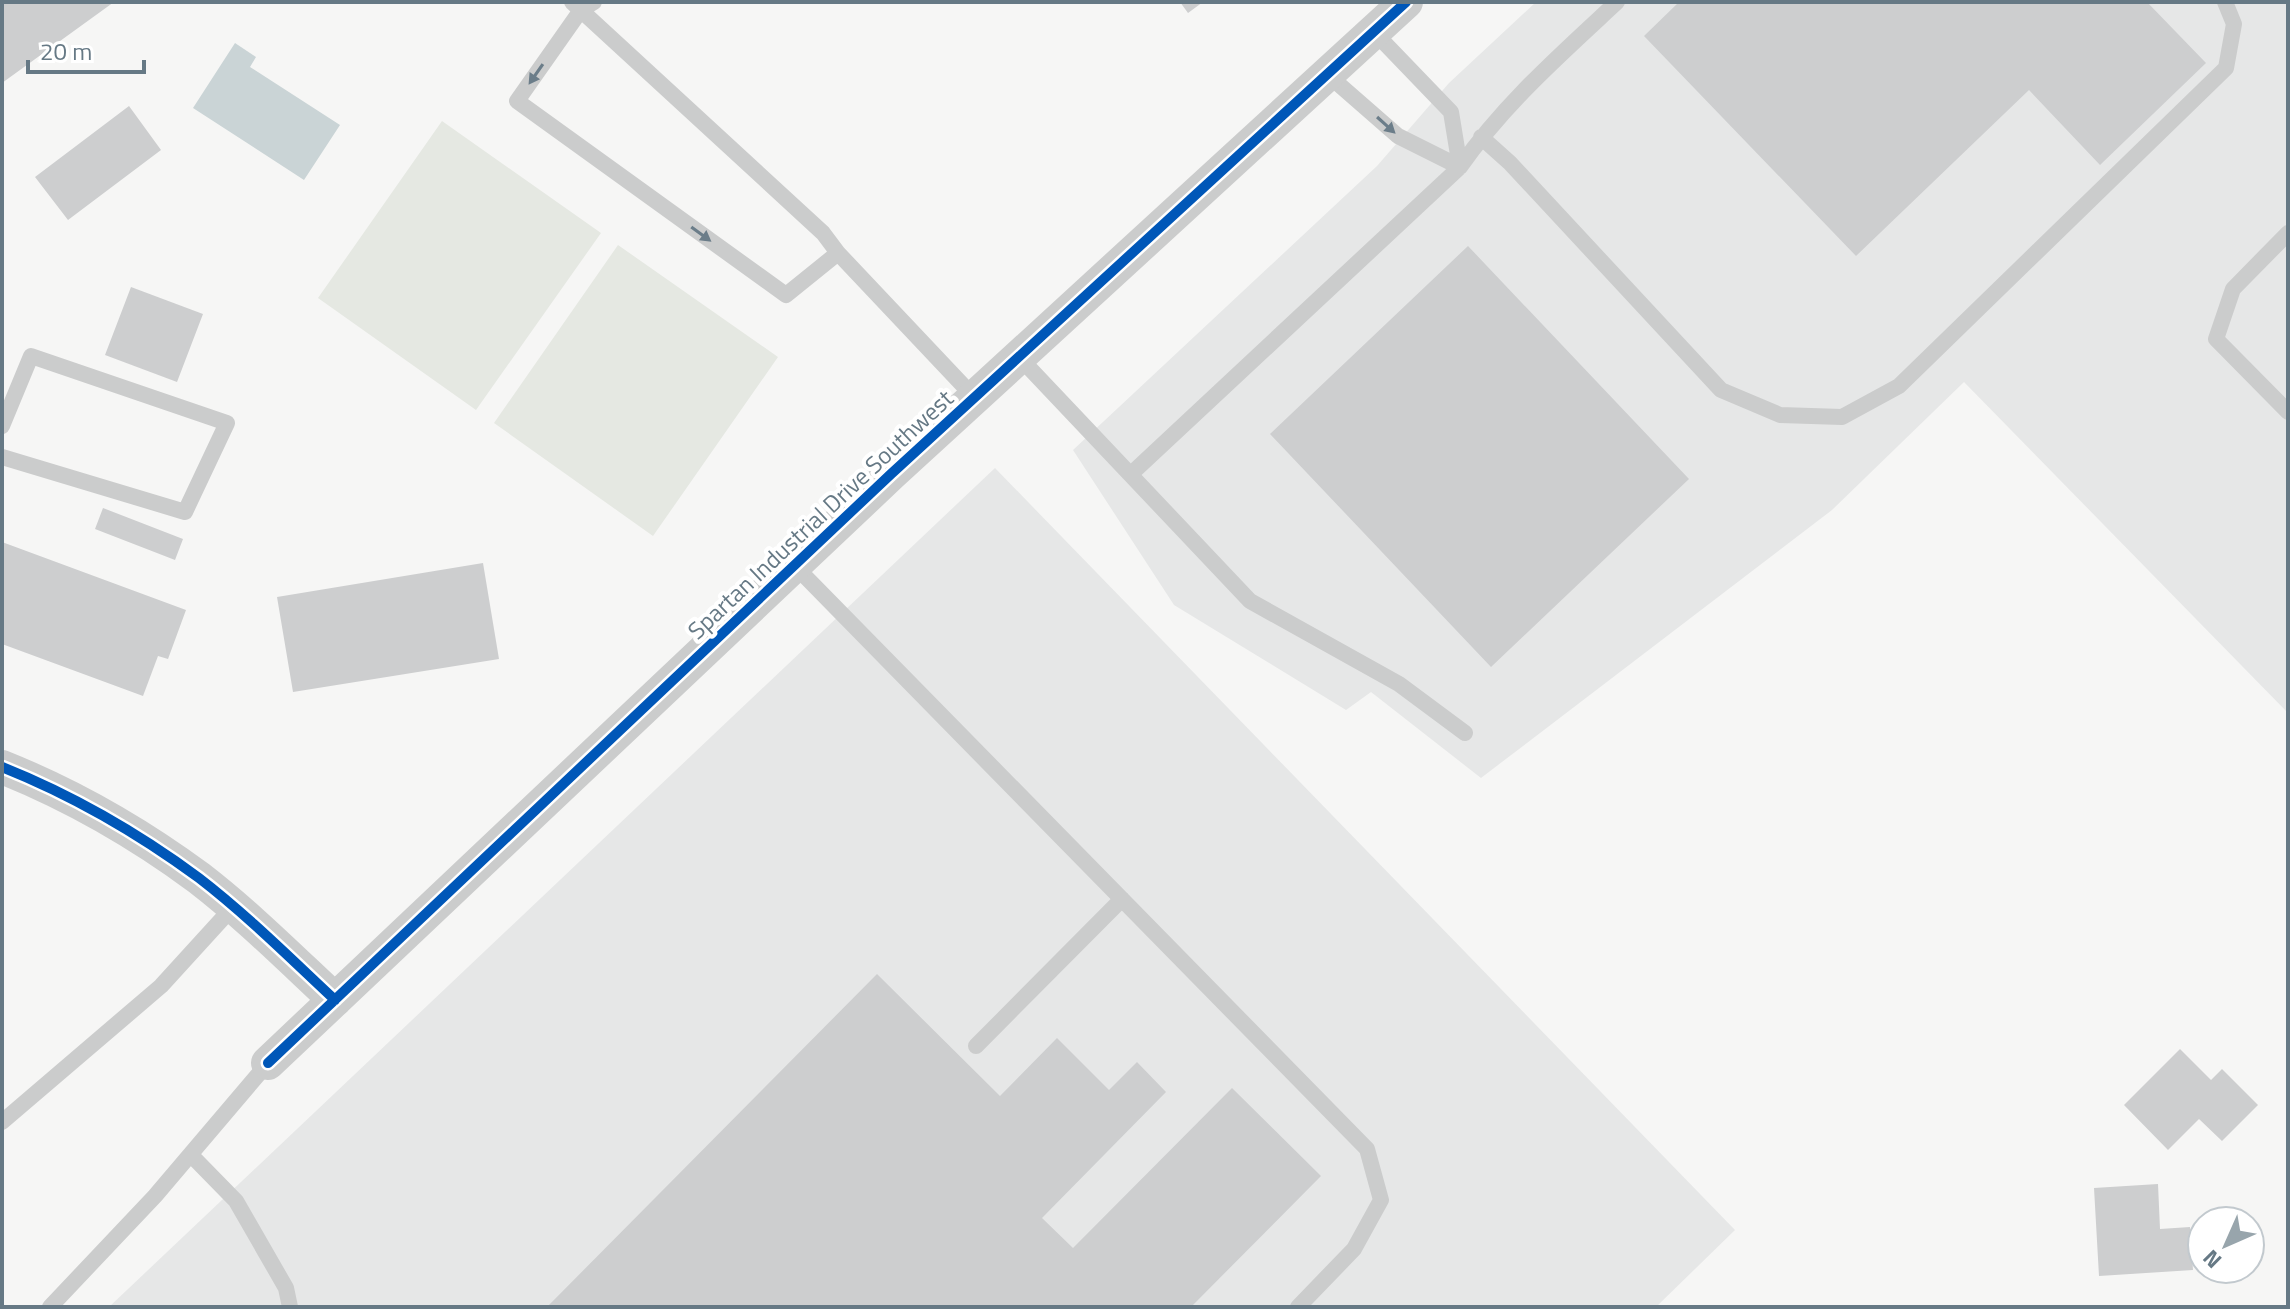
<svg xmlns="http://www.w3.org/2000/svg" width="2290" height="1309" font-family="'Titillium Web',sans-serif">
	<style>
		.built { fill: #e6e7e7 }
		.green { fill: #e5e8e2 }
		.water { fill: #cad4d6 }
		.building { fill: #cdcecf }
		.lines { fill: none; stroke-linecap: round; stroke-linejoin: round }
		.lane { stroke: #cbcccc; stroke-width: 16 }
		.street { stroke: #cbcccc; stroke-width: 34 }
		.cycleway-casing { stroke: #fff; stroke-width: 15 }
		.cycleway { stroke: #0057b8; stroke-width: 10 }
		.oneway { fill: #6b7d89 }
		.labels { text-anchor: middle; dominant-baseline: central; stroke-width: 8; stroke-linejoin: round; paint-order: stroke }
		.street-label { font-size: 24px; fill: #667985; stroke: #fff }
	</style>
	<rect width="100%" height="100%" fill="#f6f6f5"/>
	<path class="built" d="M1536,2H2288V713L1964,382L1832,510L1481,778L1371,692L1346,710L1174,605L1073,450L1377,166L1449,83Z
		M995,468L1735,1230L1656,1307H109Z"/>
	<path class="green" d="M442,121L601,233L476,410L318,298Z
		M618,245L778,357L653,536L494,423Z"/>
	<path class="water" d="M235,43L256,57L250,67L340,125L304,180L193,108Z"/>
	<path class="building" d="M2,2H114L2,83Z
		M1180,2H1203L1188,13Z
		M1679,2H2147L2206,63L2100,165L2029,90L1856,256L1644,36Z
		M129,106L161,150L68,220L35,177Z
		M1468,246L1689,479L1491,667L1270,434Z
		M131,287L203,314L177,382L105,355Z
		M103,508L183,539L175,560L95,529Z
		M2,542L186,610L168,659L158,656L143,696L2,644Z
		M483,563L499,659L293,692L277,597Z
		M877,974L1000,1096L1057,1038L1109,1090L1137,1062L1166,1092L1042,1218L1073,1248L1232,1088L1321,1176L1191,1307H547Z
		M2180,1049L2211,1080L2222,1069L2258,1105L2222,1141L2199,1119L2168,1150L2124,1105Z
		M2158,1184L2160,1229L2190,1227L2193,1270L2099,1276L2094,1188Z"/>
	<g class="lines">
		<path class="lane" d="M572,2L823,233L838,253L974,397
			M594,2L581,10L517,101L786,295L838,253
			M1327,74L1398,136L1460,167L1451,112L1374,32
			M1481,137L1510,163L1721,390L1780,415L1842,417L1899,386L2226,68L2234,24L2225,2
			M2288,233L2233,289L2216,339L2288,412
			M1019,357L1250,601L1399,684L1465,733
			M2,426L31,356L227,423L185,512L2,457
			M1131,474L1460,167C1504,104 1561,54 1617,2
			M794,565L1367,1149L1381,1200L1354,1249L1298,1307
			M976,1046L1122,899
			M2,1122L161,986L233,907
			M191,1155L236,1201L286,1288L290,1307
			M50,1307L155,1196L268,1063"/>
		<path class="street" d="M2,767C72,795 138,833 199,878C247,915 291,959 335,1000
			M268,1063L891,474L1406,2"/>
		<defs>
			<path id="cycleway" d="M2,767C72,795 138,833 199,878C247,915 291,959 335,1000
				M268,1063L891,474L1406,2"/>
		</defs>
		<use href="#cycleway" class="cycleway-casing"/>
		<use href="#cycleway" class="cycleway"/>
	</g>
	<defs><path id="oneway-solid" d="M-6-.8H1V-3.2L6.5 0L1 3.2V.8H-6Z" transform="scale(2)"/></defs>
	<g class="oneway">
		<use href="#oneway-solid" transform="translate(536 74) rotate(125)"/>
		<use href="#oneway-solid" transform="translate(1386 125) rotate(42)"/>
		<use href="#oneway-solid" transform="translate(701 234) rotate(36)"/>
	</g>
	<g class="labels">
		<g class="street-label">
			<text transform="translate(820 514) rotate(-43)">Spartan Industrial Drive Southwest</text>
		</g>
	</g>
	<rect width="2290" height="1309" fill="none" stroke="#667985" stroke-width="8"/>
	<g transform="translate(2226 1245) rotate(225)"><circle r="38" fill="#ffffff" stroke="#c2c9ce" stroke-width="2"/>
	<path d="M0-6L14 30L0 20L-14 30Z" fill="#98a5ac"/>
	<text y="-12" font-size="22" font-weight="bold" text-anchor="middle" fill="#667985">N</text>
	</g>
	<path d="M28 60v12h116v-12" fill="none" stroke="#667985" stroke-width="4"/>
	<text x="40" y="60" font-size="24" fill="#667985" stroke="#ffffff" stroke-width="6" paint-order="stroke">20 m</text>
</svg>
